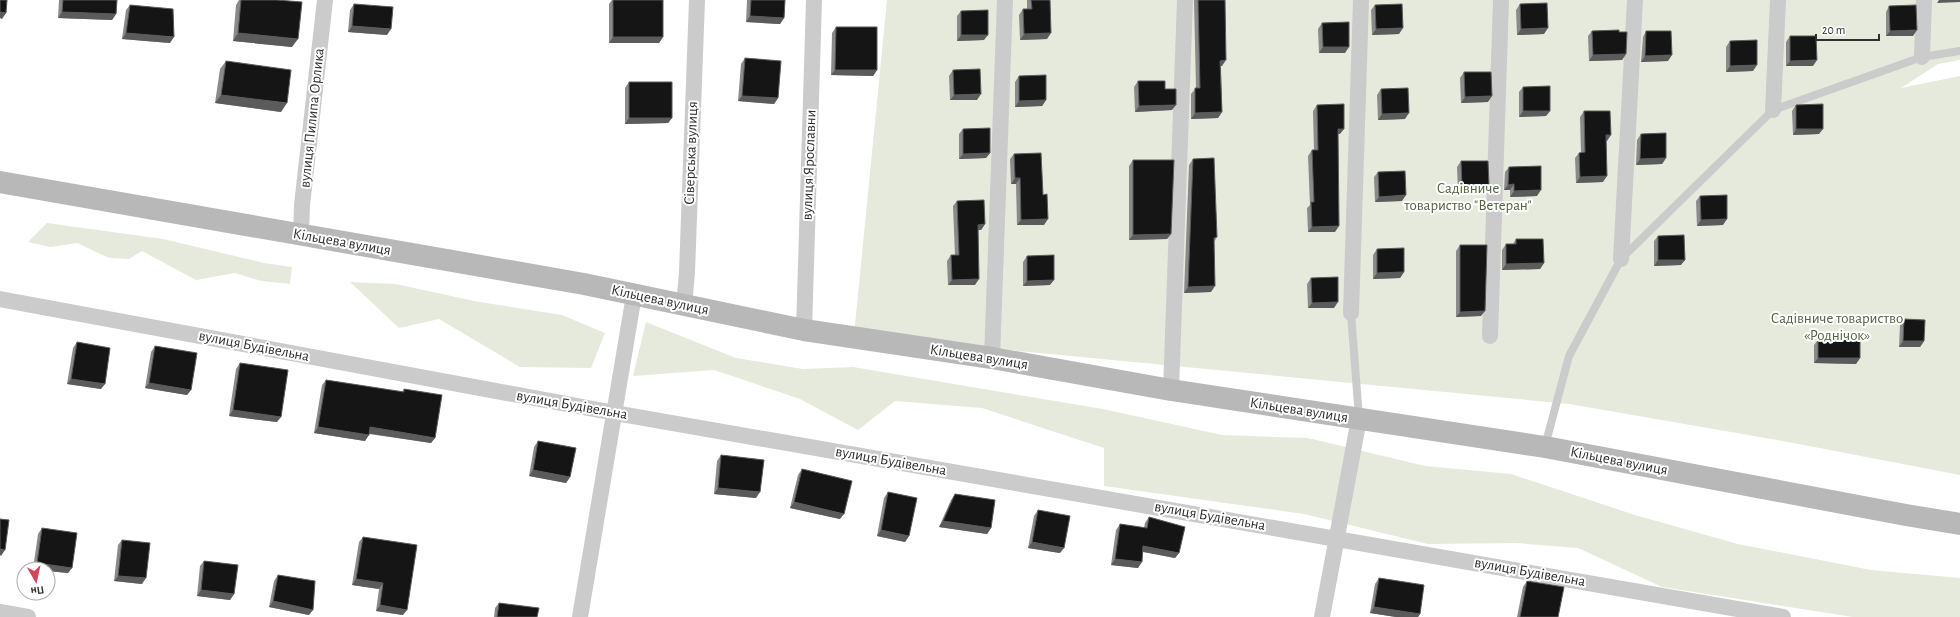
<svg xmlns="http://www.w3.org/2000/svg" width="1960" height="617" font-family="'Alegreya Sans',sans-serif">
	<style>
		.green { fill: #e5eadd }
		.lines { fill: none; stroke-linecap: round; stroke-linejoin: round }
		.lane { stroke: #cbcbcb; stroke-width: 8 }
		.street { stroke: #cbcbcb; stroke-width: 16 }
		.secondary { stroke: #b8b8b8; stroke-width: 22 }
		.wall { fill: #8a8a8a }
		.shaded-wall { fill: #5b5b5b }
		.building { fill: #151515; stroke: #5b5b5b }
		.labels { text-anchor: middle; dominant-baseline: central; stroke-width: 4; stroke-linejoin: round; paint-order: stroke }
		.street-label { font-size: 15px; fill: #2e2e2e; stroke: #fff }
		.park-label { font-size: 15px; fill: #546441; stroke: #fff }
	</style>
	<rect width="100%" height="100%" fill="#fff"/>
	<path class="green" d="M887,0H1960V60L1938,64L1901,88L1960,76V475L1788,442L1569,404L854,335Z
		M47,223L163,239L264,263L292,267L290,284L261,281L235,273L196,280L142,251L129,259L109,258L77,243L50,247L28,242Z
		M350,282L396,284L474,301L562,315L605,333L591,368L520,367L439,319L399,328Z
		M646,322L736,358L803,369L853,367L1103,409L1222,435L1308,438L1425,466L1511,474L1635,515L1738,544L1871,570L1960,578V617H1853L1662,587L1578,548L1516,543L1428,544L1304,514L1104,486V448L982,408L895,401L858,430L800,399L714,370L633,376Z"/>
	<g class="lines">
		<path class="lane" d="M1351,313L1359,418
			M1545,446L1569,356L1621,259L1773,110L1922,57L1960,51"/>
		<path class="street" d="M1922,57L1924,0
			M1773,110L1778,0
			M301,235L302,205L325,0
			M1621,259L1635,0
			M0,299L615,413L1783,617
			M684,306L687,272L697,0
			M1351,313L1361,0
			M804,330L814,0
			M1490,336L1501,0
			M992,358L1005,0
			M1171,390L1185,0
			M0,612L28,617
			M580,617L634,295
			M1322,617L1359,419"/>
		<path class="secondary" d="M0,182L584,284L804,330L992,358L1171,390L1545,447L1906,515L1960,524"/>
	</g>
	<path class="wall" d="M59,0H117L116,14L112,20L58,18Z
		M239,0H277L292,47L233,41L236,5Z
		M612,0H663V37L659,43H609V4Z
		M747,0H785L784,18L780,24L746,22Z
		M1027,0H1050L1047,39L1020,40L1019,15L1023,9H1027Z
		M1194,0H1225L1222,66H1221L1222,112L1218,118L1191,119V94L1196,88Z
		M354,4L387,35L348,32L350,10Z
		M1520,4L1544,34L1517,35L1516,10Z
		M130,5L170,43L122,39L126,10Z
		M1375,5L1399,34L1372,35L1371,10Z
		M1889,6L1913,36H1886V12Z
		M961,11L984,40L957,41V16Z
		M1322,23L1345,53H1319L1318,29Z
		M836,27L877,70L873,76L831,75L832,33Z
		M1592,31L1619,32L1626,54L1622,60L1589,61L1588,36Z
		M1646,31L1668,61L1641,62L1643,37Z
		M1790,36L1813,66H1786V42Z
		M1730,41L1753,71L1726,72V47Z
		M745,58L778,98L774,104L738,101L741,64Z
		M226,61L281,112L215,103L220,69Z
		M953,70L977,100H950L949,76Z
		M1464,72L1488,102L1461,103L1460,78Z
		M1019,76L1046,100L1042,106L1015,107V82Z
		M1138,81L1172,110L1135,112L1134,87Z
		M629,82L672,118L668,123L625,124V88Z
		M1523,87L1550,111L1546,116L1519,117V92Z
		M1381,89L1405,119L1378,120L1377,95Z
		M1317,105L1340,134H1338L1335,232H1308L1307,208L1310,205L1308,156L1312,150H1314L1313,111Z
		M1796,105L1819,134L1793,135L1792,111Z
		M1584,111L1607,141H1606L1603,182L1576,183L1575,158L1579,153H1581L1580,117Z
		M963,129L990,153L986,158L959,159V134Z
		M1641,134L1666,158L1662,164L1636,165L1637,140Z
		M1014,154L1044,225H1017L1016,184H1011L1010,159Z
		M1193,159L1217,237L1214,242L1211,292L1184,293L1189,165Z
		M1133,160L1171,234L1167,239L1129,240V166Z
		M1461,161L1489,185L1485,191L1458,192L1457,167Z
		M1509,167L1537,196L1510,197V190H1504L1505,172Z
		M1378,172L1402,201L1375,202L1374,177Z
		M1700,196L1723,225L1697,226L1696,201Z
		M957,201L985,224L981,230H978L975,285H948L947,261L951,255H955L953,206Z
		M1658,236L1681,265L1654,266V241Z
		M1516,239L1544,263L1540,269L1502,270V250L1506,244H1513Z
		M1460,245L1481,316L1456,317V251Z
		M1377,249L1404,272L1400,278L1373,279V255Z
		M1027,256L1050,285L1023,286V262Z
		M1311,278L1334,308H1308L1307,284Z
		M1904,319L1924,341L1920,347H1899L1900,325Z
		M1818,340L1860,358L1856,364L1814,363V345Z
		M77,342L101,389L67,384L73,348Z
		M155,346L191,390L187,395L145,388L151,352Z
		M240,363L277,422L229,416L236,369Z
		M326,380L402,392L404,389L435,438L431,443L369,434L365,441L314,433L322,385Z
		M538,441L570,477L566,483L529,476L534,447Z
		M721,455L756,498L714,494L717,461Z
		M802,469L840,519L790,508L798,475Z
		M888,492L909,536L905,542L877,536L884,498Z
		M955,494L991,528L987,534L939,527L951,500Z
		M1038,510L1060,553L1028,548L1034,516Z
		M1149,517L1179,553L1175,558L1143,552L1138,568L1111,565L1116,530L1120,524L1144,528L1145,523Z
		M42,528L72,568L68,573L48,571V569H33L38,534Z
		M363,537L403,615L376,611L379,589L352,585L359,542Z
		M122,540L142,584L114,581L118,545Z
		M204,561L234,594L230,600L197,596L200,566Z
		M278,575L309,615L269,607L274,581Z
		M1379,578L1420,614L1418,617H1396L1370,613L1375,584Z
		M1527,581L1558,617H1517L1523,587Z
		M499,603L537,617H494L495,608Z"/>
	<path class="shaded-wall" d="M1939,0H1960V2L1937,3Z
		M0,12L6,13L2,19L0,18Z
		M62,12L116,14L112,20L58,18Z
		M750,16L784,18L780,24L746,22Z
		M352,26L391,29L387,35L348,32Z
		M1403,28L1399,34L1372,35L1376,29Z
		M1548,28L1544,34L1517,35L1521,29Z
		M1917,30L1913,36H1886L1890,31Z
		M126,33L174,37L170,43L122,39Z
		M238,33L298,39L292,47L233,41Z
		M1051,33L1047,39L1020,40L1024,34Z
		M961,35H988L984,40L957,41Z
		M613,37H663L659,43H609Z
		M1323,47H1349L1345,53H1319Z
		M1626,54L1622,60L1589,61L1593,55Z
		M1672,55L1668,61L1641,62L1645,56Z
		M1226,60L1222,66H1216L1220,61Z
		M1817,60L1813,66H1786L1790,61Z
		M1757,65L1753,71L1726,72L1730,66Z
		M835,70H877L873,76L831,75Z
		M981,94L977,100H950L954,95Z
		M221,95L287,103L281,112L215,103Z
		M742,96L778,98L774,104L738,101Z
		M1492,96L1488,102L1461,103L1465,97Z
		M1046,100L1042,106L1015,107L1019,101Z
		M1176,105L1172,110L1135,112L1139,106Z
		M1523,111H1550L1546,116L1519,117Z
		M1222,112L1218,118L1191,119L1195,113Z
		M1409,113L1405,119L1378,120L1382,114Z
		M629,118H672L668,123L625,124Z
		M1338,129H1344L1340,134H1334Z
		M1796,129H1823L1819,134L1793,135Z
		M1606,135H1611L1607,141H1602Z
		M990,153L986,158L959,159L963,154Z
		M1666,158L1662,164L1636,165L1640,159Z
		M1607,176L1603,182L1576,183L1580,177Z
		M1015,178H1020L1016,184H1011Z
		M1514,184L1510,190H1504L1508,185Z
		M1489,185L1485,191L1458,192L1462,186Z
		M1541,190L1537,196L1510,197L1514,191Z
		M1406,195L1402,201L1375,202L1379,197Z
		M1048,219L1044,225H1017L1021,220Z
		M1727,219L1723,225L1697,226L1701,220Z
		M985,224L981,230H974L978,225Z
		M1339,226L1335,232H1308L1312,227Z
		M1171,234L1167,239L1129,240L1133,235Z
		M1658,260H1685L1681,265L1654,266Z
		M1544,263L1540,269L1502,270L1506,264Z
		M1404,272L1400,278L1373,279L1377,273Z
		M979,279L975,285H948L952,280Z
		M1054,280L1050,285L1023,286L1027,281Z
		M1215,286L1211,292L1184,293L1188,287Z
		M1338,302L1334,308H1308L1312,303Z
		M1485,311L1481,316L1456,317L1460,312Z
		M1903,341H1924L1920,347H1899Z
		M1818,358H1860L1856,364L1814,363Z
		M71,379L105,384L101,389L67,384Z
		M149,383L191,390L187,395L145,388Z
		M233,410L281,417L277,422L229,416Z
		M318,427L369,435L365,441L314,433Z
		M370,427L435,438L431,443L366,433Z
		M533,470L570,477L566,483L529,476Z
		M718,488L760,492L756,498L714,494Z
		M794,502L844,514L840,519L790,508Z
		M943,521L991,528L987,534L939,527Z
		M881,530L909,536L905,542L877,536Z
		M1032,542L1064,548L1060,553L1028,548Z
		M1143,546L1179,553L1175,558L1139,551Z
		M0,549L5,550L1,556L0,555Z
		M1115,559L1142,562L1138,568L1111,565Z
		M37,563L72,568L68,573L48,571V569H33Z
		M118,576L146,578L142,584L114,581Z
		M356,579L383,583L379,589L352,585Z
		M201,590L234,594L230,600L197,596Z
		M273,601L313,610L309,615L269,607Z
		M380,605L407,610L403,615L376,611Z
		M1374,607L1420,614L1418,617H1396L1370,613Z"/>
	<path class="building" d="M0,0H7L6,13L0,12Z
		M63,0H117L116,14L62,12Z
		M241,0H277L302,2L298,39L238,33Z
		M613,0H663V37H613Z
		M751,0H785L784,18L750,16Z
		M1031,0H1050L1051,33L1024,34L1023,9H1032Z
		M1198,0H1225L1226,60L1220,61L1222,112L1195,113V88H1200Z
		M1547,3L1548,28L1521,29L1520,4Z
		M354,4L393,7L391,29L352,26Z
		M1402,4L1403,28L1376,29L1375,5Z
		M130,5L173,9L174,37L126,33Z
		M1916,5L1917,30L1890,31L1889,6Z
		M988,10V35H961V11Z
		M1349,22V47H1323L1322,23Z
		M836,27H877V70H835Z
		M1619,30V32H1627L1626,54L1593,55L1592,31Z
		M1646,31H1671L1672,55L1645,56Z
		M1790,36H1816L1817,60L1790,61Z
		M1757,40V65L1730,66V41Z
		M745,58L781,61L778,98L742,96Z
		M226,61L291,70L287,103L221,95Z
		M980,69L981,94L954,95L953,70Z
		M1464,72H1491L1492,96L1465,97Z
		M1046,75V100L1019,101V76Z
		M1138,81H1165V89H1176V105L1139,106Z
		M629,82H672V118H629Z
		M1550,86V111H1523V87Z
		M1408,88L1409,113L1382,114L1381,89Z
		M1344,104V129H1338L1339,226L1312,227L1311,202H1314L1312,150H1318L1317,105Z
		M1823,104V129H1796V105Z
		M1584,111H1610L1611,135H1606L1607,176L1580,177L1579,153L1585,152Z
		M990,128V153L963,154V129Z
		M1666,133V158L1640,159L1641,134Z
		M1041,153L1043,195L1047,194L1048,219L1021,220L1020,178H1015L1014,154Z
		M1214,158L1217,237L1214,238L1215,286L1188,287L1193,159Z
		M1133,160H1174L1171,234L1133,235Z
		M1461,161H1488L1489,185L1462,186Z
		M1541,166V190L1514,191V184L1508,185L1509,167Z
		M1405,171L1406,195L1379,197L1378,172Z
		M1727,195V219L1701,220L1700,196Z
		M984,200L985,224L978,225L979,279L952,280L951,255H959L957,201Z
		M1684,235L1685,260H1658V236Z
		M1516,239H1543L1544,263L1506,264V244H1516Z
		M1460,245H1487L1485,311L1460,312Z
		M1404,248V272L1377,273V249Z
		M1054,255V280L1027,281V256Z
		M1338,277V302L1312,303L1311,278Z
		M1904,319L1925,320L1924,341H1903Z
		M1818,340H1860V358H1818Z
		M77,342L110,348L105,384L71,379Z
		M155,346L197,353L191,390L149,383Z
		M240,363L288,370L281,417L233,410Z
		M326,380L404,392V389L442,395L435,438L370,427L369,435L318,427Z
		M538,441L576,448L570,477L533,470Z
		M721,455L764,460L760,492L718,488Z
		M802,469L852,481L844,514L794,502Z
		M888,492L917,498L909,536L881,530Z
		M955,494L995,500L991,528L943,521Z
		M1038,510L1070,516L1064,548L1032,542Z
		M1149,517L1185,527L1179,553L1143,546L1142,562L1115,559L1120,524L1147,528Z
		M0,519L9,520L5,550L0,549Z
		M42,528L77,533L72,568L37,563Z
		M363,537L417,545L407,610L380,605L383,583L356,579Z
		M122,540L150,543L146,578L118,576Z
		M204,561L238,565L234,594L201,590Z
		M278,575L315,581L313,610L273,601Z
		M1379,578L1424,585L1420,614L1374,607Z
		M1527,581L1564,587L1558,617H1520Z
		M499,603L539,608L537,617H497Z"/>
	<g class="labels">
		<g class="street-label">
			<text transform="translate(312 118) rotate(-84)">вулиця Пилипа Орлика</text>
			<text transform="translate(691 153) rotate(-88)">Сіверська вулиця</text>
			<text transform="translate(809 165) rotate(-88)">вулиця Ярославни</text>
			<text transform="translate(342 242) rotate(10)">Кільцева вулиця</text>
			<text transform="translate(660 300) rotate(12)">Кільцева вулиця</text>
			<text transform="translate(254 346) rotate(11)">вулиця Будівельна</text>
			<text transform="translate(979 357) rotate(9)">Кільцева вулиця</text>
			<text transform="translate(572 405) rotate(10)">вулиця Будівельна</text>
			<text transform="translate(1299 410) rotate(9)">Кільцева вулиця</text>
			<text transform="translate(891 461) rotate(10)">вулиця Будівельна</text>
			<text transform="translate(1619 461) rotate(11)">Кільцева вулиця</text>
			<text transform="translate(1210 516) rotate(10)">вулиця Будівельна</text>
			<text transform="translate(1530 572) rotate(10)">вулиця Будівельна</text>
		</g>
		<g class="park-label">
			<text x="1468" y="188">Садівниче<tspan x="1468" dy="17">товариство "Ветеран"</tspan></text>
			<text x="1837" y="318">Садівниче товариство<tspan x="1837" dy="17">«Роднічок»</tspan></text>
		</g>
	</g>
	<g transform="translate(36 581) rotate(171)"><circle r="19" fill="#ffffff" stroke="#ababab"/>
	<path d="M0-3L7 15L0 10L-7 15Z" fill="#d04558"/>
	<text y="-6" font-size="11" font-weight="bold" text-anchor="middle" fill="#2e2e2e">Пн</text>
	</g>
	<path d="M1816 34v6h63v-6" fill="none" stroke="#2e2e2e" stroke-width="2"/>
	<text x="1822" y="34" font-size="12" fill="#2e2e2e" stroke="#ffffff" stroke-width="3" paint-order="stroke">20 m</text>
</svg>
